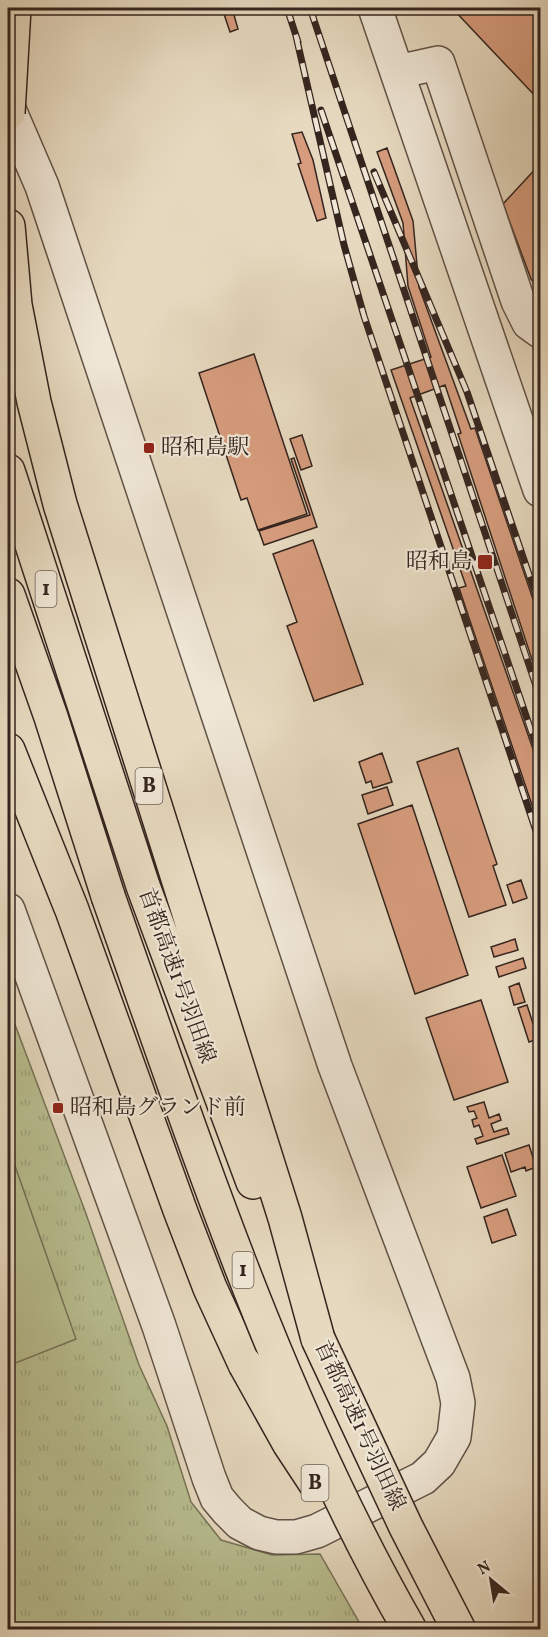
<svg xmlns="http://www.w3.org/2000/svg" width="548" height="1637" font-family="Vollkorn,'Noto Serif JP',serif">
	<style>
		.park { fill: url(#park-tufts); stroke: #767258; stroke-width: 1.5 }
		.pitch { fill: #b8be90; stroke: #767258; stroke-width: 1.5 }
		.building { fill: #d69c7d; stroke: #35251f; stroke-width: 1.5 }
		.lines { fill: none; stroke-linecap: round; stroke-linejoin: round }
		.minor-casing { stroke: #615247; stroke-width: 36 }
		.highway-casing { stroke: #35251f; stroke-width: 36 }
		.minor { stroke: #efe6d5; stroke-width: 33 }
		.highway { stroke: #e6d9bf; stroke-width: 33 }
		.rail-casing { stroke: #35251f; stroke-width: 7 }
		.rail { stroke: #efe6d5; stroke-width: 4.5; stroke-dasharray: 14; stroke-linecap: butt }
		.highway-bridge-casing { stroke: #35251f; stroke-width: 36; stroke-linecap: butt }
		.highway-bridge { stroke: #e6d9bf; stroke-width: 33 }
		.poi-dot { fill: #8f2418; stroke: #efe6d5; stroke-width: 2 }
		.labels { text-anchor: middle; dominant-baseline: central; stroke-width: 4.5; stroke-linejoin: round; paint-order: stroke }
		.shield { fill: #efe6d5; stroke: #6d5f56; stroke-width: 1.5 }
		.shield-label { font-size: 21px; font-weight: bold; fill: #35251f }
		.poi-label { font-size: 22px; fill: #35251f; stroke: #efe6d5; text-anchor: start }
		.street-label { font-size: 22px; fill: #35251f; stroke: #efe6d5 }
	</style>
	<defs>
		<pattern id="park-tufts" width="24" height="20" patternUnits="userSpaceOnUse" patternTransform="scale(1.5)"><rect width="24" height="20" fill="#b8be90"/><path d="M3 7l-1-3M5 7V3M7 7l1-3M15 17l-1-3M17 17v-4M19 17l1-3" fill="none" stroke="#9fa37c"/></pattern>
	</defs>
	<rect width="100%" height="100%" fill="#e6d9bf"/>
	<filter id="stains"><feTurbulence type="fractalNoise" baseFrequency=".00333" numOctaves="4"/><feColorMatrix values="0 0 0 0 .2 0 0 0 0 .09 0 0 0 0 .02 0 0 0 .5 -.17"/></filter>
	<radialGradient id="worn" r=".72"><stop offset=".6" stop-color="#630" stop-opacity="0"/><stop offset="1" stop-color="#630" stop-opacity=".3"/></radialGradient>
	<path class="park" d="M8,1006L85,1211L139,1365L167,1426L191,1502L221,1540L272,1555L320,1554L363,1629H8Z"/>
	<path class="pitch" d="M8,1146L76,1339L8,1366Z"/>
	<path class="building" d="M222,8H232L238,29L230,32Z
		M452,8H540V101Z
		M302,132L313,160L326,218L317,221L298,164L301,163L292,134Z
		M387,148L413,221L419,287L471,429L475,428L540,620V684L458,434L461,433L445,385L410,398L540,769V829L459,588L466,586L391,370L431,357L408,286L403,223L377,152Z
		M540,164V290L531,279L503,204Z
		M254,354L307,514L258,530L247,498L241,500L199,373Z
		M302,435L312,466L301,470L290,439Z
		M294,458L317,527L264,545L259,531L310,515L291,459Z
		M313,540L363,684L314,701L287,626L297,622L273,554Z
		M458,748L497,864L493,866L506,905L469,917L417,762Z
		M382,753L392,782L373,788L371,781L366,783L359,762Z
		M387,787L393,805L368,814L362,795Z
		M412,805L468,975L415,994L358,824Z
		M521,880L527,898L513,903L507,885Z
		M515,939L518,950L494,957L491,947Z
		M523,958L526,968L499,977L496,967Z
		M519,983L525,1002L514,1005L509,987Z
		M481,1000L508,1082L454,1100L426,1018Z
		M527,1005L538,1039L529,1042L518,1008Z
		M484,1102L489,1118L499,1114L501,1120L491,1124L494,1132L507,1128L509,1134L477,1144L475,1139L483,1136L479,1125L474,1127L472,1120L477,1118L474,1111L469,1112L467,1107Z
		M529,1145L536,1167L526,1171L525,1167L511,1172L505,1153Z
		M502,1155L516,1196L481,1208L467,1167Z
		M507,1209L516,1235L492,1243L484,1217Z"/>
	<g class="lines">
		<defs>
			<path id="minor" d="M375,8L540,490
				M397,72L438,63L518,301L529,323L540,331
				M8,107L42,186L335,1066L453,1378L458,1403L454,1437L439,1463L423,1478L317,1531L296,1537H276L259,1533L240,1523L228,1511L217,1498L209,1478L159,1326L8,910"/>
			<path id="highway" d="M8,226L15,305L34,402L60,504L285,1218L318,1339
				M8,471L143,886L253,1182
				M8,595L51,717L108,896
				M8,750L72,910L180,1210L210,1288L245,1364"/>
		</defs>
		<use href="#minor" class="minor-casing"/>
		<use href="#highway" class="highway-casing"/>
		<use href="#minor" class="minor"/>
		<use href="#highway" class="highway"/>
		<defs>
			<path id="rail" d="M287,8L298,42
				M310,8L540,698
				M296,36L344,245L364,316L540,843
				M321,110L540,757
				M374,172L467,392L540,607"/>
		</defs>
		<use href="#rail" class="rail-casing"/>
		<use href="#rail" class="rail"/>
		<defs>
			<path id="highway-bridge" d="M8,113L14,8
				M108,896C196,1145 278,1400 410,1630
				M318,1339L406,1527L459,1630
				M245,1364L289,1443L316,1484"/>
		</defs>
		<use href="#highway-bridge" class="highway-bridge-casing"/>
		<use href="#highway-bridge" class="highway-bridge"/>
	</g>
	<g class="poi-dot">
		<rect x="143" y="442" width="12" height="12" rx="3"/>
		<rect x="477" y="554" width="16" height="16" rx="3"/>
		<rect x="52" y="1102" width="12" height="12" rx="3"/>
	</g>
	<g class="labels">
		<g class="shield">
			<rect x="35.5" y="571" width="21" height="36" rx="4.5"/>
			<rect x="135.5" y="768" width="27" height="36" rx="4.5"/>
			<rect x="232.5" y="1252" width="21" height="36" rx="4.5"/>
			<rect x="301.5" y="1465" width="27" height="36" rx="4.5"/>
		</g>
		<g class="shield-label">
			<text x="46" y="589">1</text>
			<text x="149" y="786">B</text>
			<text x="243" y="1270">1</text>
			<text x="315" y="1483">B</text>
		</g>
		<g class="poi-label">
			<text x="161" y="448">昭和島駅</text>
			<text x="472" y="562" text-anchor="end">昭和島</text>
			<text x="70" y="1108">昭和島グランド前</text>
		</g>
		<g class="street-label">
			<text transform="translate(176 976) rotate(70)">首都高速1号羽田線</text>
			<text transform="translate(359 1426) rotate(65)">首都高速1号羽田線</text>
		</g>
	</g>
	<rect width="548" height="1637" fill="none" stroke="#e6d9bf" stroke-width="30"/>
	<rect x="9" y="9" width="530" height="1619" fill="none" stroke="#35251f" stroke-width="3"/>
	<rect x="15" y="15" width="518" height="1607" fill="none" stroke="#35251f" stroke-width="1.5"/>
	<g transform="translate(491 1580) rotate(330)" stroke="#efe6d5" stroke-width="4.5" paint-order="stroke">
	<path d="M0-4.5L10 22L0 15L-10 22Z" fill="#35251f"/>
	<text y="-9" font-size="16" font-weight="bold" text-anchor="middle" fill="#35251f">N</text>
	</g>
	<rect width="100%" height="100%" filter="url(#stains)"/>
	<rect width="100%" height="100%" fill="url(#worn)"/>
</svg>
